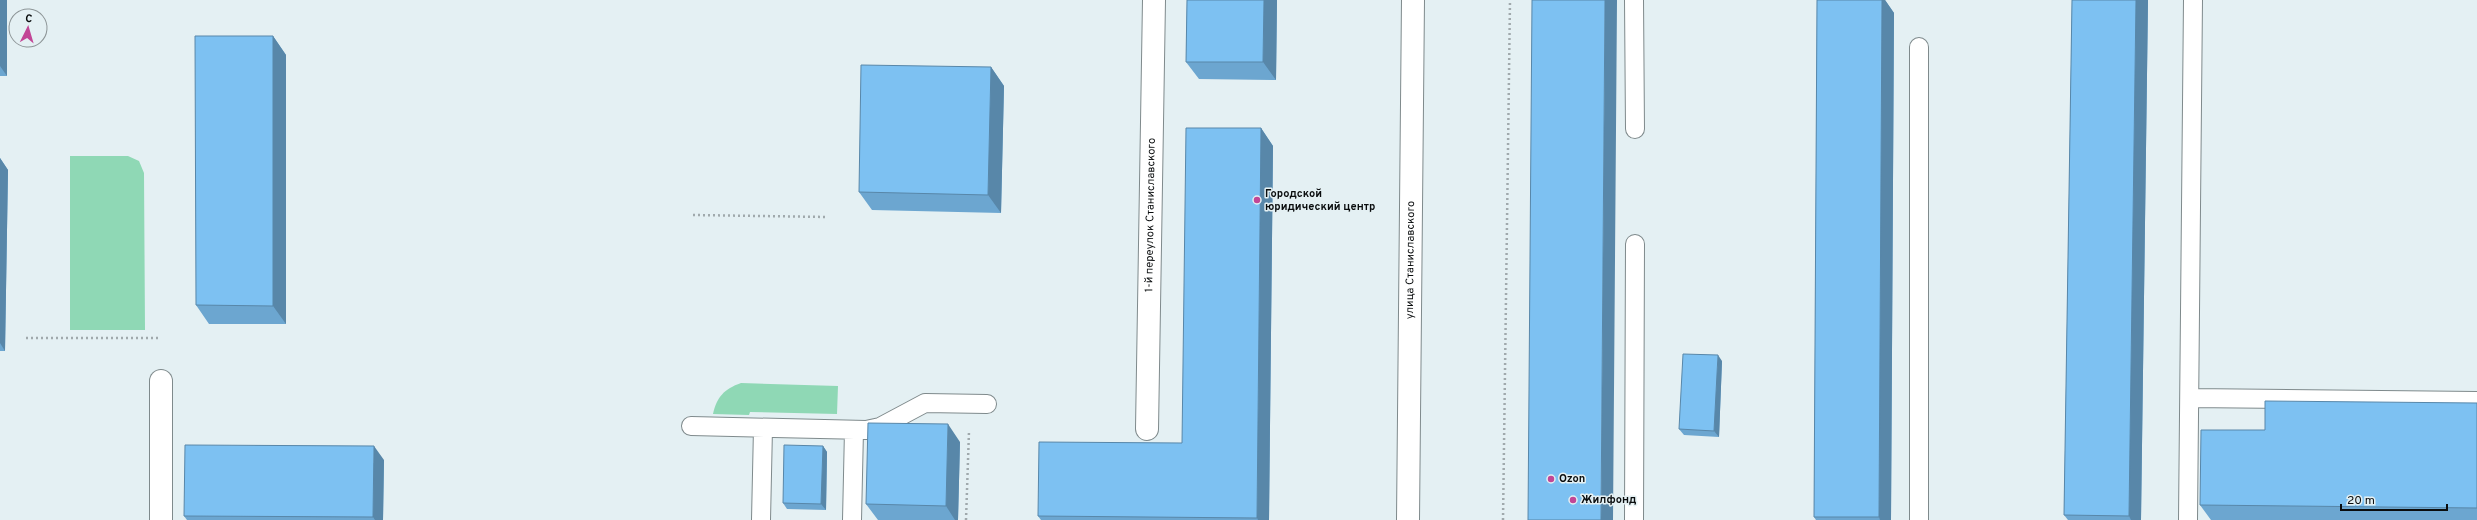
<svg xmlns="http://www.w3.org/2000/svg" width="2477" height="520" font-family="Overpass,sans-serif">
	<style>
		.green { fill: #8fd8b5 }
		.lines { fill: none; stroke-linecap: round; stroke-linejoin: round }
		.lane-casing { stroke: #7f8a8c; stroke-width: 20 }
		.street-casing { stroke: #7f8a8c; stroke-width: 24 }
		.primary-casing { stroke: #7f8a8c; stroke-width: 24 }
		.path { stroke: #a0a9ac; stroke-width: 2.5; stroke-dasharray: 2 3; stroke-linecap: butt }
		.lane { stroke: #fff; stroke-width: 18 }
		.street { stroke: #fff; stroke-width: 22 }
		.primary { stroke: #fff; stroke-width: 22 }
		.wall { fill: #6ca6d0 }
		.shaded-wall { fill: #5887a9 }
		.building { fill: #7dc1f2; stroke: #5887a9 }
		.poi-dot { fill: #c24696; stroke: #e4f0f3; stroke-width: 1.5 }
		.labels { text-anchor: middle; dominant-baseline: central; stroke-width: 3; stroke-linejoin: round; paint-order: stroke }
		.poi-label { font-size: 11px; font-weight: bold; fill: #0a0d0e; stroke: #e4f0f3; text-anchor: start }
		.street-label { font-size: 11px; fill: #0a0d0e; stroke: #e4f0f3 }
	</style>
	<rect width="100%" height="100%" fill="#e4f0f3"/>
	<path class="green" d="M70,156H128L139,161L144,173L145,330H70Z
		M741,383L838,386L837,414L750,412L749,415L713,414C717,397 724,389 741,383Z"/>
	<g class="lines">
		<defs>
			<path id="lane" d="M1634,0L1635,129
				M1919,47V520
				M2190,398L2477,401
				M691,426L866,430L880,427L925,403L987,404
				M761,520L763,428
				M852,520L854,430
				M1634,520L1635,244
				M2188,520L2193,0"/>
			<g id="street">
				<path d="M161,381V520"/>
				<path id="s1" d="M1147,429L1154,0"/>
			</g>
			<g id="primary">
				<path id="s2" d="M1408,520L1413,0"/>
			</g>
		</defs>
		<use href="#lane" class="lane-casing"/>
		<use href="#street" class="street-casing"/>
		<use href="#primary" class="primary-casing"/>
		<path class="path" d="M693,215L827,217
			M26,338H160
			M966,520L969,431
			M1503,520L1510,0"/>
		<use href="#lane" class="lane"/>
		<use href="#street" class="street"/>
		<use href="#primary" class="primary"/>
	</g>
	<path class="wall" d="M0,0L7,76H0Z
		M1187,0H1277L1276,80L1199,79L1186,62Z
		M1817,0H1885L1894,13L1891,520H1816L1814,517Z
		M2072,0H2148L2141,520H2068L2064,515Z
		M273,36L286,55V324H209L196,305Z
		M991,67L1004,86L1001,213L872,210L859,192Z
		M1261,128L1273,146L1269,520H1041L1038,516L1182,443Z
		M0,158L8,170L5,351H0Z
		M1722,361L1719,437L1684,435L1679,429Z
		M2477,403V520H2211L2200,505L2265,430Z
		M960,442L958,520H878L866,504Z
		M823,446L827,452L826,510L787,509L783,503Z
		M384,460L383,520H187L184,516Z"/>
	<path class="shaded-wall" d="M0,0H7V76L0,66Z
		M1264,0H1277L1276,80L1263,62Z
		M1605,0H1617L1613,520H1601Z
		M1882,0H1885L1894,13L1891,520H1880L1879,517Z
		M2136,0H2148L2141,520H2131L2129,516Z
		M273,36L286,55V324L273,306Z
		M991,67L1004,86L1001,213L988,195Z
		M1261,128L1273,146L1269,520H1258L1257,518Z
		M0,158L8,170L5,351L0,343Z
		M1718,355L1722,361L1719,437L1714,431Z
		M948,424L960,442L958,520H955L946,506Z
		M374,446L384,460L383,520H375L373,517Z
		M823,446L827,452L826,510L821,504Z"/>
	<path class="building" d="M1187,0H1264L1263,62H1186Z
		M1532,0H1605L1601,520H1528Z
		M1817,0H1882L1879,517H1814Z
		M2072,0H2136L2129,516L2064,515Z
		M195,36H273V306L196,305Z
		M861,65L991,67L988,195L859,192Z
		M1186,128H1261L1257,518L1038,516L1039,442L1182,443Z
		M1683,354L1718,355L1714,431L1679,429Z
		M2265,401L2477,403V508L2200,505L2201,430H2265Z
		M868,423L948,424L946,506L866,504Z
		M185,445L374,446L373,517L184,516Z
		M784,445L823,446L821,504L783,503Z"/>
	<g class="poi-dot">
		<circle cx="1257" cy="200" r="4"/>
		<circle cx="1551" cy="479" r="4"/>
		<circle cx="1573" cy="500" r="4"/>
	</g>
	<g class="labels">
		<g class="poi-label">
			<text x="1265" y="194">Городской<tspan x="1265" dy="13">юридический центр</tspan></text>
			<text x="1559" y="479">Ozon</text>
			<text x="1581" y="500">Жилфонд</text>
		</g>
		<g class="street-label">
			<text stroke="none"><textPath href="#s1" startOffset="214">1-й переулок Станиславского</textPath></text>
			<text stroke="none"><textPath href="#s2" startOffset="260">улица Станиславского</textPath></text>
		</g>
	</g>
	<g transform="translate(28 28) rotate(5)"><circle r="19" fill="#e4f0f3" stroke="#8d9597"/>
	<path d="M0-3L7 15L0 10L-7 15Z" fill="#c24696"/>
	<text y="-6" font-size="11" font-weight="bold" text-anchor="middle" fill="#0a0d0e">С</text>
	</g>
	<path d="M2341 504v6h106v-6" fill="none" stroke="#0a0d0e" stroke-width="2"/>
	<text x="2347" y="504" font-size="12" fill="#0a0d0e" stroke="#e4f0f3" stroke-width="3" paint-order="stroke">20 m</text>
</svg>
